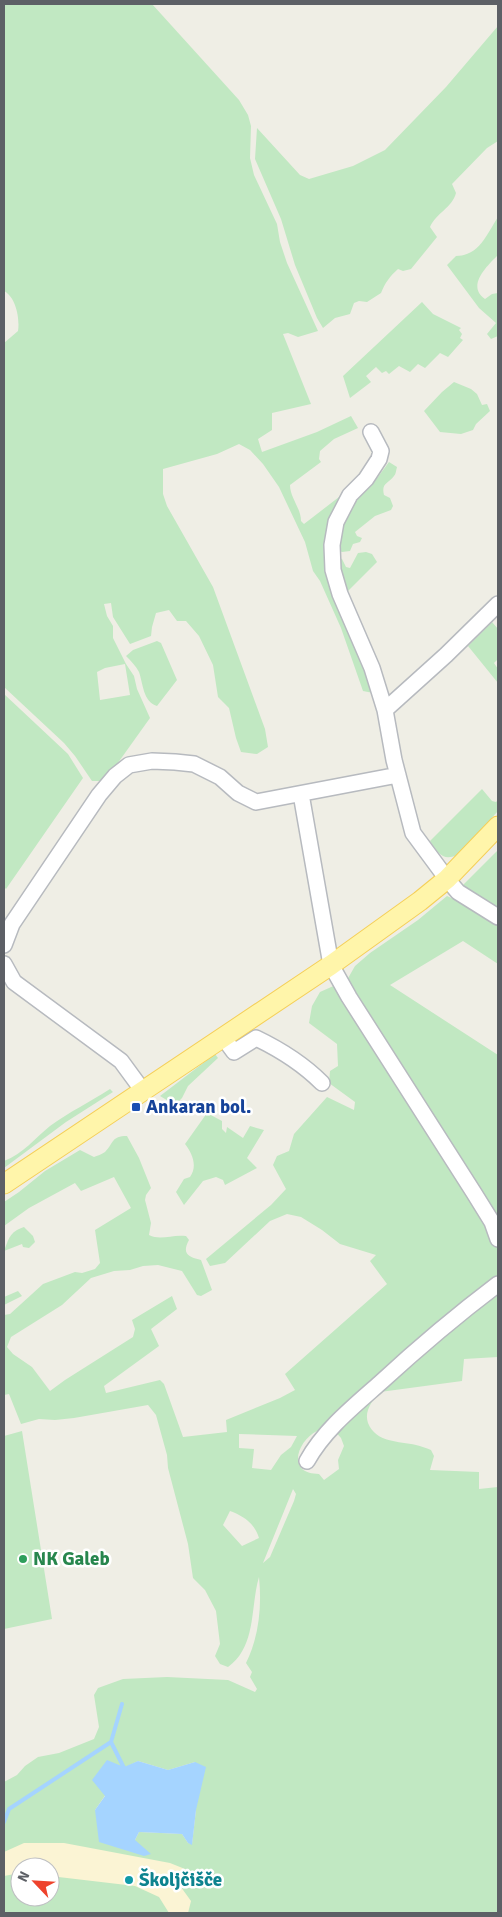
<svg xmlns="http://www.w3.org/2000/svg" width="502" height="1917" font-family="Signika,sans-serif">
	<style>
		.green { fill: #c1e8c2; fill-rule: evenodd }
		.sand { fill: #fbf4d4 }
		.water { fill: #a5d4ff }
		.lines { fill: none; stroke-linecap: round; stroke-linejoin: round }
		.stream { stroke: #a5d4ff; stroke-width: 4 }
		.minor-casing { stroke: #b7babf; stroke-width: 18 }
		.major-casing { stroke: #f5cf58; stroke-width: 21 }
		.minor { stroke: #fff; stroke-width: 15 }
		.major { stroke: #fff5aa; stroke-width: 19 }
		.transit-dot { fill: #1a4fb4; stroke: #fff; stroke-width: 2 }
		.leisure-dot { fill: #2e9e5b; stroke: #fff; stroke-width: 2 }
		.culture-dot { fill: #0f9aa8; stroke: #fff; stroke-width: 2 }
		.labels { text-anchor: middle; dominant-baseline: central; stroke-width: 5; stroke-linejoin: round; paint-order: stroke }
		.transit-label { font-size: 19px; font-weight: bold; fill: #164399; stroke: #fff; text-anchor: start }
		.leisure-label { font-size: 19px; font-weight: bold; fill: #27864d; stroke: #fff; text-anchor: start }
		.culture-label { font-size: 19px; font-weight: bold; fill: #0d838f; stroke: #fff; text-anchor: start }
	</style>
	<rect width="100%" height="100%" fill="#efeee5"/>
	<path class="green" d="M4,4H152L239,100L248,115L251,126L250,158L254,175L277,224L280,242L287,263L318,331L298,337L288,333L283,334L311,404L272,413V430L258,439L262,452L317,432L351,416L358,428L334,439L320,451L319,459L321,462L290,485C290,498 301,508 301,521L304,524L339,497L347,494L329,534L378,694L363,691L341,628L320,581L313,571L305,542L279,487L263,464L250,450L239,444L217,454L163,469V494L167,506L213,587L265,729L268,747L257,754L241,752L236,738L229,708L218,697L213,665L199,636L186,621H177L169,610L156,613L152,627L151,636L130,644L113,617L111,603L104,604L107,616L113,626V638L126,664L134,676L137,689L150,718L105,781H92L75,756L64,743L4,687V343L18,331C20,319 16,297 4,291ZM125,664L130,695L100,700L97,672L105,668Z
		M498,26V141L487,148L452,184L456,193C452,208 436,213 430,227L437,237L411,269L403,271L398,269C390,276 385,283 381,293L367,302L359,301L354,303L350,314L335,318L323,328L317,318L295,265L281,219L255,159L257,128L300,175L309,179L353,166L385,150L446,87Z
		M498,217V255C487,266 466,286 485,299L492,294L498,293V336L491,339L487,334L496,323L479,308L447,265L456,256C479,256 487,234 498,217Z
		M422,302L433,314L461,328L459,330L462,334L460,338L463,340L448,357L440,353L425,368L418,364L410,372L399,366L389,374L386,371L382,373L376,367L366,376L371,382L350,398L343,376Z
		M454,382L471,389L477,394L482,405L487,404L490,411L476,424L473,430L461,434L440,432L424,411L442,392Z
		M389,462L397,467C396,470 396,474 394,476C388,484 381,483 384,495L390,498L393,506L391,510L375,516L355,532L357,536L362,538L360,542L353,544L350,551L342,552L335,549L337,532L363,485H372Z
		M366,552L372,554L377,562L346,593L335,557L342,559L346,567L350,568L358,553Z
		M492,622L498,629V659L494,663L498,669V683L468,646Z
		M157,641L161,643L177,680L157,706C143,702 143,683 139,672C136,666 131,661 126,656L133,650Z
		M4,694L68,754L83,778L6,889L4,887Z
		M482,789L492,801L496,802L498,800V811L459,854C444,862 438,854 430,841Z
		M498,850V911L463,885Z
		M447,896L460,902L498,924V964L463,941L390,985L498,1055V1357L464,1359L462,1381L380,1392C372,1401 364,1411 368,1423C376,1443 399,1441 416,1445C421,1446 426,1448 431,1450L434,1456L430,1470L479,1472V1489L498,1487V1913H4V1782L17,1775L25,1766L38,1757L59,1753L94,1739L99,1727L94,1695L98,1688L123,1679L167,1677L228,1680L255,1692L257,1689L250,1677L252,1672L246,1663C259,1637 262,1606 259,1577C250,1607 257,1646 228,1667L220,1664L215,1656L220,1644L216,1611L205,1590L193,1578L188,1544L168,1468L167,1455L156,1415L148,1405L74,1418L55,1420L39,1419L21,1424L9,1394L4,1395V1315L10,1314L43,1284L75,1272L82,1273L95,1269L100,1263L95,1230L131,1208L114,1177L81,1191L75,1183L29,1208L4,1226V1202L19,1192L45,1171L80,1150L94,1157C97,1156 102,1154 105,1152C114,1143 111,1136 127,1136L139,1158L151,1188L146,1195L145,1200L151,1223L149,1235C161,1241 172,1234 186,1236L189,1240C182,1253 187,1257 201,1260L212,1290L201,1296L197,1295L182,1271L158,1265L143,1266L130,1270L114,1271L91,1278L62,1305L11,1337L7,1347L13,1354L32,1367L50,1391L65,1380L133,1337L135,1329L132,1320L172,1296L177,1309L151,1329L159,1346L104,1386L106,1393L160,1380L164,1384L183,1437L227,1432L226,1420L280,1398L295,1390L285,1374L387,1284L370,1261L376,1255L340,1244L322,1230L301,1217L287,1214L270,1221L225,1263L210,1266L206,1259L271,1205L286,1189L273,1165L277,1156L289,1151L294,1134L327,1097L354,1110L355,1102L329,1083L330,1071L338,1066L337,1044L309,1023L312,1006L320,992L347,980L355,966L370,953L418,920ZM333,1429L341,1438L344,1446L338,1460L339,1469L324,1480L319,1474C286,1474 297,1441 317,1431C322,1429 328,1429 333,1429ZM239,1434L297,1436L291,1447L281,1455L271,1470L252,1468L254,1449L239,1448ZM293,1489L296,1494L294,1501L270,1557L263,1563ZM230,1511C244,1516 255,1524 259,1538L242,1546L223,1525ZM138,1761L168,1770L195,1762L196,1810L192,1844L188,1843L182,1834L139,1832L135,1840L95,1810L124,1768ZM20,1867H50V1897H20Z
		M215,1054L218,1058L188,1086L182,1098L175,1105L160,1096Z
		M110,1089L113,1092L66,1122L4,1168V1161C23,1154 35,1138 50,1126C69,1112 90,1102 110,1089Z
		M207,1113L222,1121V1129L226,1133L227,1127L243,1138L250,1126L264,1130L247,1158L257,1168L225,1185L223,1180L216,1177L203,1181L184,1205L176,1192L184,1179L190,1177C198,1166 192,1153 185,1144Z
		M24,1227L33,1236L35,1242L29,1248L23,1247L22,1244L4,1251C9,1239 9,1232 24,1227Z
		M18,1291L22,1296L4,1305V1297Z
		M22,1431L52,1619L4,1629V1436Z"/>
	<path class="sand" d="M24,1843H64L170,1863L185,1869L178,1883L191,1901L188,1913H169L159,1897L135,1886L50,1876V1867H20V1873L4,1876V1852Z"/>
	<path class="water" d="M107,1760L124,1767L138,1761L168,1770L195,1762L206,1767L196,1810L192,1845L188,1843L182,1834L139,1832L135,1840L151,1854L144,1856L99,1842L95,1810L105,1796L92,1780Z"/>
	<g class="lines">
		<path class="stream" d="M111,1742L124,1768
			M4,1822L9,1809L111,1742L122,1704"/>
		<defs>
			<path id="minor" d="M371,432L381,451L379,459L366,479L350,495L336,522L332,545L333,570L340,594L372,668L385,710L394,760L413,833L447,879L458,892L498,917
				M385,710L446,655L498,604
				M301,794L331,965L349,997L474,1193L492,1222L498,1239
				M4,945L12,924L99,795L115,776L129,765L152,761L175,762L194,764L220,777L238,793L256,802L398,775
				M4,964L14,982L121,1061L143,1091
				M223,1037L234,1052L256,1038C281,1050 303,1064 322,1083
				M307,1461C324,1430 354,1406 380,1383C418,1348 457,1315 498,1284"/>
			<path id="major" d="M4,1184L331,965L420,901L447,879L498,826"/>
		</defs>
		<use href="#minor" class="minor-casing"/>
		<use href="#major" class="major-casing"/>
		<use href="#minor" class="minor"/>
		<use href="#major" class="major"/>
	</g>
	<rect class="transit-dot" x="131" y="1102" width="10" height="10" rx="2.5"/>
	<circle class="leisure-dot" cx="23" cy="1559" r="5"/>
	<circle class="culture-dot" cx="129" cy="1880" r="5"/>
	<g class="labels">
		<g class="transit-label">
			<text x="146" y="1107">Ankaran bol.</text>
		</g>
		<g class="leisure-label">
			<text x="33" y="1559">NK Galeb</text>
		</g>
		<g class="culture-label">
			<text x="139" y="1880">Školjčišče</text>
		</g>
	</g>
	<rect width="502" height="1917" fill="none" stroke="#5d6066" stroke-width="10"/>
	<g transform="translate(35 1882) rotate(295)"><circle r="24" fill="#ffffff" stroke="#bebfc2"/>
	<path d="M0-4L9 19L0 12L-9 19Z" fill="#ee432c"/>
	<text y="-8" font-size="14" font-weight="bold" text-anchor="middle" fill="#5d6066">N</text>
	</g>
</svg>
